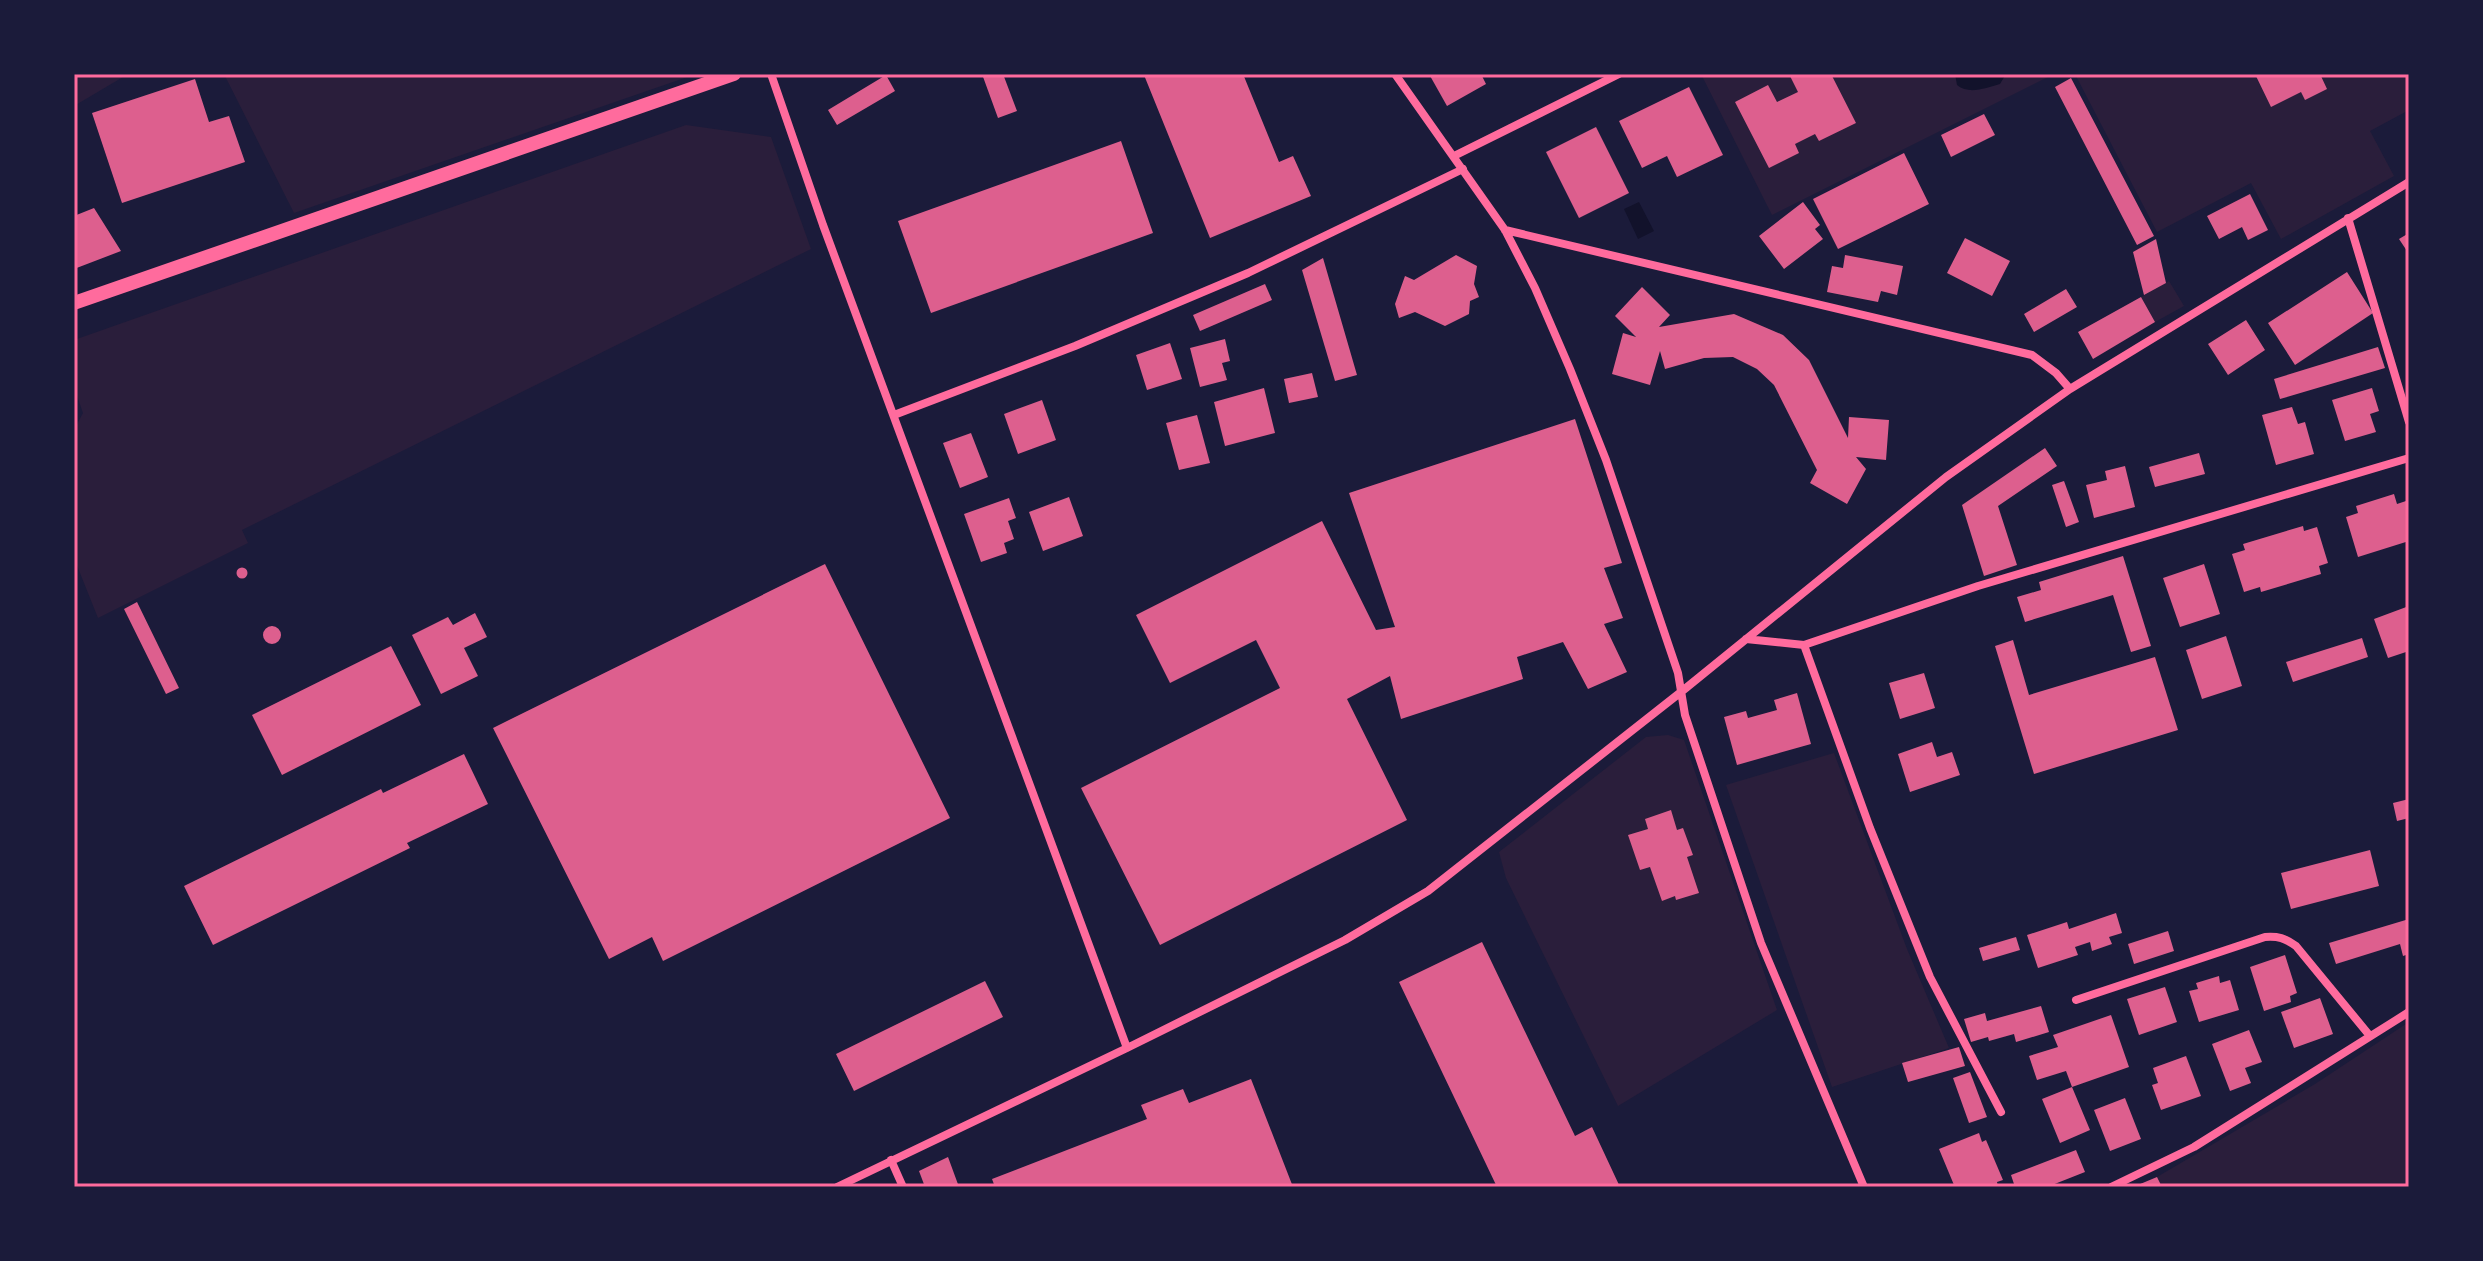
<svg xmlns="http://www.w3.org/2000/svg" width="2483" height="1261" font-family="'Zilla Slab',serif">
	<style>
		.green { fill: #2a1e3b }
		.water { fill: #12122b }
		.building { fill: #dd5f8e }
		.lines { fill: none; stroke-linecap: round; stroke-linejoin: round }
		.minor { stroke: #ff6b9d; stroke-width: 8 }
		.tertiary { stroke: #ff6b9d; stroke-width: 14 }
		.neatline { fill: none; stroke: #ff6b9d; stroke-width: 3 }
	</style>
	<rect width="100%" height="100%" fill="#1b1b3a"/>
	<path class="green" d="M74,74H128L74,106Z
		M224,74H696L294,213Z
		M1701,74H2054L1772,215Z
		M2075,74H2409V110L2370,131L2394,176L2281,239L2251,183L2157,232Z
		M686,125L771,137L811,249L242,530L248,543L98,618L74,558V430L83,413L74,387V340Z
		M2169,281L2184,306L2155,322L2141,297Z
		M1668,735L1684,740L1777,1010L1618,1106L1506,878L1499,852L1646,737Z
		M1834,753L1907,949L1949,1048L1832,1087L1726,785Z
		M2409,1022V1187H2162L2157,1177L2315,1084Z"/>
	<path class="water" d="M1955,74H2006L2000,84C1986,88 1969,95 1957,85Z
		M1639,202L1654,231L1638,239L1624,209Z"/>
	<path class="building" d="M982,74H1003L1017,111L998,118Z
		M1148,74H1243L1279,162L1293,156L1311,196L1210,238L1144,75Z
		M1429,74H1481L1486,84L1447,106Z
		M1789,74H1831L1856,123L1819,141L1815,134L1795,144L1799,153L1769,168L1735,102L1768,85L1777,102L1798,92Z
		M2255,74H2320L2327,89L2305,100L2301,92L2271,107Z
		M886,75L895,91L837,125L828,110Z
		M2071,78L2154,236L2137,245L2055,87Z
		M195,79L209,122L229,116L245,162L122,203L92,113Z
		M1689,87L1723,155L1677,177L1667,156L1642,168L1619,121Z
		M1984,114L1995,135L1951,157L1941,135Z
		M1596,127L1629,193L1579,218L1546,152Z
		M1121,141L1153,233L931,313L898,221Z
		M1904,153L1929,204L1838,249L1813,199Z
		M2250,194L2268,230L2248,240L2242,227L2219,239L2207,216Z
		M1803,202L1820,225L1815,229L1823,239L1784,269L1759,236Z
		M94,208L121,251L74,269V216Z
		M2409,233V254L2399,239Z
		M1965,238L2010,261L1992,296L1947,273Z
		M2156,239L2166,283L2144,295L2133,252Z
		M1456,255L1477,266L1474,284L1479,297L1470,301L1469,314L1445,326L1415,312L1399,318L1395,304L1405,276L1414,280Z
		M1845,255L1903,266L1897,295L1881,291L1878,302L1827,292L1832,266L1843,268Z
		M1323,258L1357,375L1335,381L1302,270Z
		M2347,272L2373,313L2295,365L2268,323Z
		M1265,284L1272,300L1200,331L1193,315Z
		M1642,287L1670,315L1659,327L1734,314L1783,335L1809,360L1848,438L1849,417L1889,420L1886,460L1856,457L1866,469L1847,504L1810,483L1817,470L1774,385L1757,369L1733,357L1704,358L1665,369L1660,351L1650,385L1612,374L1623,333L1636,337L1615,316Z
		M2066,289L2077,307L2034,332L2024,314Z
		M2141,297L2155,322L2093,359L2078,332Z
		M2246,320L2265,350L2228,375L2208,344Z
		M1225,339L1230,361L1222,363L1227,380L1200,387L1190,348Z
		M1170,343L1182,379L1147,390L1136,355Z
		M2378,347L2385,368L2280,399L2274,379Z
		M1312,373L1318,397L1289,403L1284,379Z
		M1264,388L1275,433L1225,446L1214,402Z
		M2372,388L2379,411L2370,414L2376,432L2345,441L2332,400Z
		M1042,400L1056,440L1018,454L1004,414Z
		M2292,407L2298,424L2305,422L2314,454L2276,465L2262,415Z
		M1197,415L1210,463L1179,470L1166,423Z
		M1575,419L1622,563L1604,568L1623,618L1604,624L1627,672L1588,689L1563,642L1517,657L1523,679L1401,719L1390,676L1347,699L1407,820L1160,945L1081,788L1280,688L1256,640L1170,683L1136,615L1322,521L1376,630L1395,627L1349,493Z
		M971,433L988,477L960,488L943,443Z
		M2045,448L2057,466L1998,506L2017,565L1984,576L1962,505Z
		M2199,453L2205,474L2155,487L2149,467Z
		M2125,466L2135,507L2094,518L2086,485L2107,480L2105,471Z
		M2064,481L2079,522L2066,527L2052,485Z
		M2394,494L2397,504L2409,500V541L2358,557L2346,517L2358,513L2356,506Z
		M1069,497L1083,536L1043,551L1029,512Z
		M1009,498L1016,518L1008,521L1014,539L1004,543L1007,553L981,562L964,514Z
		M2303,526L2304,531L2317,527L2328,563L2319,566L2321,574L2261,592L2260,587L2244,592L2232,554L2245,550L2243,544Z
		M2123,556L2151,646L2131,652L2113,595L2025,622L2017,597L2041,590L2039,582Z
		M825,564L950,818L663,961L652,937L609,959L493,728Z
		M2204,564L2220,614L2180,627L2163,578Z
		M236.5 573a5.5 5.5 0 1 1 11 0a5.5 5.5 0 1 1-11 0Z
		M137,602L179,688L166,694L124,609Z
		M2409,606V651L2388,658L2374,619Z
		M475,613L487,637L464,648L478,676L441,694L412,635L448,617L453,625Z
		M263 635a9 9 0 1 1 18 0a9 9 0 1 1-18 0Z
		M2226,636L2242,686L2202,699L2186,650Z
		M2362,638L2368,657L2293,682L2286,662Z
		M2013,640L2029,695L2155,657L2178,730L2034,774L1995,646Z
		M391,646L421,705L282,775L252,715Z
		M1924,673L1935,708L1900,719L1889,683Z
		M1797,693L1811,744L1737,765L1724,717L1746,711L1748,718L1777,710L1774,700Z
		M1932,742L1937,757L1952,752L1960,775L1910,792L1898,754Z
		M464,754L488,804L407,843L410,848L213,945L184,886L381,789L383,793Z
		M2409,799V818L2397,821L2393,803Z
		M1671,810L1677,830L1683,828L1693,855L1687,857L1699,893L1676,900L1675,896L1662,901L1650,867L1640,870L1628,835L1648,829L1645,819Z
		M2370,850L2379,886L2291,909L2281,873Z
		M2116,913L2122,933L2109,937L2112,944L2092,951L2090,942L2075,947L2078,955L2038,968L2027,935L2067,922L2069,929Z
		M2409,919V954L2403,956L2400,944L2336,964L2329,943Z
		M2168,931L2174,951L2134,964L2128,944Z
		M2016,937L2020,950L1983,961L1979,948Z
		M1482,942L1575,1136L1592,1127L1620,1187H1497L1399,982Z
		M2285,955L2297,993L2290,996L2291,1002L2264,1011L2250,967Z
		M2219,976L2220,983L2230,980L2239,1010L2199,1022L2189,991L2198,989L2196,983Z
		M985,981L1003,1017L854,1091L836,1054Z
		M2165,987L2177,1022L2139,1035L2127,999Z
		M2320,998L2333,1034L2294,1048L2281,1012Z
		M2041,1006L2049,1032L2016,1042L2014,1034L1989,1041L1988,1037L1971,1042L1964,1019L1985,1013L1987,1021Z
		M2111,1015L2129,1067L2072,1087L2090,1130L2060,1143L2042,1099L2072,1087L2066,1071L2037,1080L2029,1056L2058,1047L2053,1035Z
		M2249,1030L2262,1062L2245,1068L2251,1083L2230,1091L2212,1044Z
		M1959,1047L1965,1066L1908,1082L1902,1063Z
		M2186,1056L2201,1096L2161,1110L2152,1085L2158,1083L2153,1068Z
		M1970,1072L1987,1117L1969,1123L1953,1078Z
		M1251,1079L1293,1187H995L992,1179L1147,1119L1141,1105L1183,1089L1189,1103Z
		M2125,1098L2141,1139L2110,1151L2094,1110Z
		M1979,1133L1982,1142L1986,1140L2003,1180L1997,1182L1998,1187H1949L1954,1185L1939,1149Z
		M2076,1150L2085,1172L2047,1187H2015L2011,1175Z
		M948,1157L959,1187H925L919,1171Z
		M2157,1177L2162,1187H2133Z"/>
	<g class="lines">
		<path class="minor" d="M771,74L823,225L1127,1048
			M1395,74L1505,230L1535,288L1570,369L1606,460L1678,673L1685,715L1761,943L1864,1187
			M1454,156L1619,74
			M2348,218L2409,422
			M1505,230L2032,355L2056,373L2070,389
			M894,415L1075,346L1248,273L1463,169
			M1746,639L1804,645L1978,586L2409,458
			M1804,645L1870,828L1930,977L2001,1112
			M2076,1000L2265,937C2278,936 2285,938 2296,946L2370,1036
			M891,1160L903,1187
			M837,1187L1127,1048L1345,940L1428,891L1681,692L1946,477L2070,389L2409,182
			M2111,1187L2194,1147L2409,1012"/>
		<path class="tertiary" d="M74,303L734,74"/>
	</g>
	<rect width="2483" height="1261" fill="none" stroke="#1b1b3a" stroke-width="152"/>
	<rect x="76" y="76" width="2331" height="1109" class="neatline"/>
</svg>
